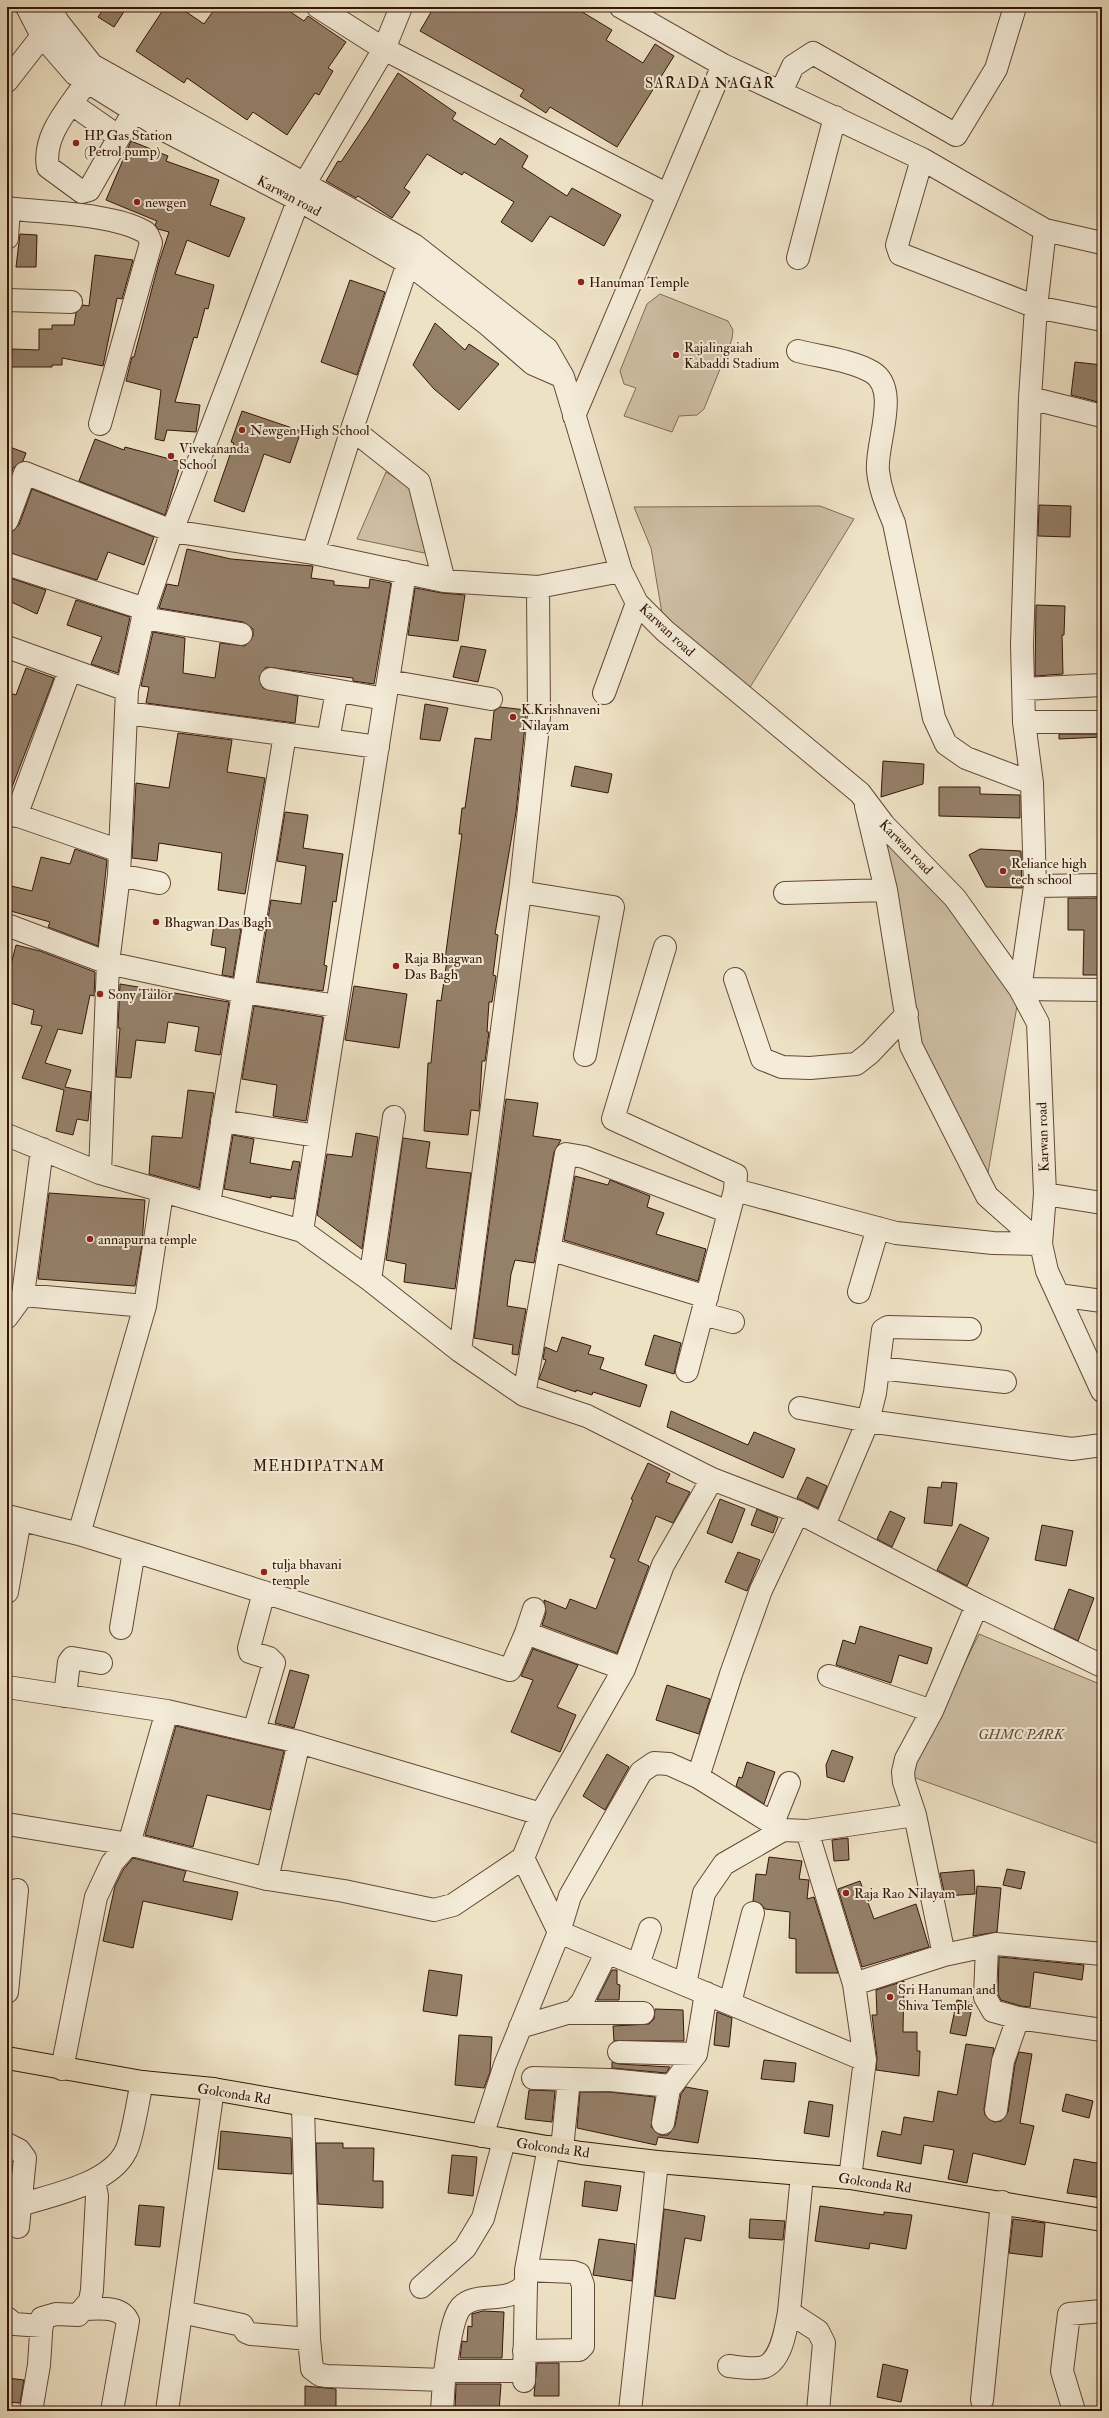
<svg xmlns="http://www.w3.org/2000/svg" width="1109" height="2418" font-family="'IM FELL Double Pica',serif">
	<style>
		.green { fill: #cfbfa5; stroke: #826a56 }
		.building { fill: #95806a; stroke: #351508 }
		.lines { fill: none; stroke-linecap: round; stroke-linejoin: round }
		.minor-casing { stroke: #634837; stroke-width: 24 }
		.major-casing { stroke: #351508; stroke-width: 24 }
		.minor { stroke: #f4ecd9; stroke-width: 22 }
		.major { stroke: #eee2c5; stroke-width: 22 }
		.poi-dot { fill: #8f2418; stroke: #f4ecd9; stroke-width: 1.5 }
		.labels { text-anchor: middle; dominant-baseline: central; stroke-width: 4; stroke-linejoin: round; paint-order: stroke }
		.poi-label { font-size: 14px; fill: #351508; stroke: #f4ecd9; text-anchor: start }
		.street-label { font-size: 14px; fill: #351508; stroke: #f4ecd9 }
		.park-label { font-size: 14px; font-style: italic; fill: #634837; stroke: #f4ecd9 }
		.neighbourhood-label { font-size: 15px; letter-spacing: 1px; fill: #351508; stroke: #f4ecd9 }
	</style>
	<rect width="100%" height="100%" fill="#eee2c5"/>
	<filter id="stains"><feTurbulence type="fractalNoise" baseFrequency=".005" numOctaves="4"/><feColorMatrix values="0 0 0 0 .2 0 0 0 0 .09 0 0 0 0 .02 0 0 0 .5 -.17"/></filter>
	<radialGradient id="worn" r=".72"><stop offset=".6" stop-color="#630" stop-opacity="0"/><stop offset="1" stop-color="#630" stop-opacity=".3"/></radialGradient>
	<path class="green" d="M660,294L728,321L733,330L732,339L704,409L697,415L679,416L672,432L624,416L636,388L624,384L620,371L647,304Z
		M386,472L413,488L434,555L357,539Z
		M820,506L854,519L744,697L665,631L651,548L634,507Z
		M884,825L1020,989L986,1184L901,1002Z
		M979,1634L1102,1685V1845L910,1776Z"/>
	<path class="building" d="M105,7H127L114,27L98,17Z
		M165,7H179L204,24L216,7H283L304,21L308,16L346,42L328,68L333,71L319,95L315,93L287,135L253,112L247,120L187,78L184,83L136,51Z
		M434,7H574L612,30L606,40L643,63L655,44L674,56L617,147L550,107L546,113L520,96L524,90L420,31Z
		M398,73L456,113L452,119L495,145L500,138L528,156L522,167L567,196L572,188L621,215L604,246L550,216L532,242L501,222L514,202L464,172L462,175L427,154L404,188L410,192L392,218L358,196L356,198L326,181L338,161L341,162L369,120Z
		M131,141L168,156L166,161L219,180L210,205L245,218L229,257L187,240L175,274L214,285L208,309L205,308L197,338L194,337L175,402L200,405L196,432L167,430L164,441L155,439L161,390L126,381L132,357H134L159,262L169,232L158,229L155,225L157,221L106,200Z
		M20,234L37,235L36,267H16Z
		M95,255L133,260L122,299L117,298L103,366L62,358V365H52V367H11L12,349L39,350V329H52V325H74L76,313L83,305L89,306Z
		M350,280L385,292L357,375L321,362Z
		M435,323L465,350L469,344L499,364L459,410L434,389L413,365Z
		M1075,362L1102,365V403L1071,395Z
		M242,411L301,431L290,463L264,454L244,512L214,501L234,443L231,442Z
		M95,439L124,450L125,447L181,462L165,515L79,481Z
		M7,446L26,453L23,461L13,468L7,485Z
		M32,489L154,537L144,565L108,552L97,580L7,552V543L11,532L19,525Z
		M1039,505L1071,506L1070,537L1038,536Z
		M187,549L231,559L313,566L311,578L334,581V585L369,588L370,579L391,583L374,684L353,681V678L266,667L259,677L263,688L298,696L295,723L146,703L149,687L141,686L153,632L185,638L183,673L215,678L220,643L245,646L253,636V629L243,622L159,608L167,584L178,586Z
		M7,577L46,590L37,614L7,600Z
		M415,588L442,593L465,595L458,641L408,635Z
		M76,600L130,617L118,673L91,664L102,637L67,625Z
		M1036,605L1065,606L1064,635H1062L1063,674L1035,676Z
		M461,646L486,650L478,682L453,677Z
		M26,668L54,678L7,800V692L16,695Z
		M425,704L448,708L440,741L420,739Z
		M500,707L526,710V716L516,812L495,934L498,935L493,975L496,976L492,1002H489L487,1032H489L485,1061H482L479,1111L471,1110L468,1135L424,1131L428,1063H431L437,1000L441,1001L447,960L445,959L462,834H459L462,808H465L475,738L491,740L494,711Z
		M178,733L232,740L227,772L265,778L245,894L218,890L222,853L159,843L157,861L132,858L136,783L169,788Z
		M1059,734H1102V737L1059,739Z
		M883,761L924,764L923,784L881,797Z
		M575,766L612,774L608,793L571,786Z
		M939,787H980V794L1020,795V818L939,816Z
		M285,812L308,815L303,848L343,854L336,902L333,901L324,965L327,966L323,991L258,982L271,900L301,904L306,866L277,861Z
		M75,849L107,860L98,946L48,927L50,922L7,910V885L32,891L41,857L70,864Z
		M980,849L1021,851L1022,888L986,887L969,855Z
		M1068,898H1101L1102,975H1083L1084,930H1068Z
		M214,925L241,929L233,977L222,975L226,948L211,945Z
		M16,945L40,951L95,972L94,996L90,995L82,1034L58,1029L45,1063L71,1070L65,1087L91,1092L88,1121L77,1119L73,1135L56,1131L64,1090L22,1078L42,1026L31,1024L34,1010L7,1002V980Z
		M120,984L229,1002L220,1055L195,1051L199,1027L168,1022L165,1043L136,1040L131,1078L116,1077L120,1028H118Z
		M354,986L407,994L399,1048L345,1040Z
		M254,1006L323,1017L306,1121L273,1116L277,1085L242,1079Z
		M188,1090L214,1093L199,1188L149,1174L152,1136L182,1138Z
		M506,1099L538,1103L533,1136L561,1140L554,1152L534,1263L515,1260L511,1274L507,1306L526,1309L518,1355L512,1354L513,1345L474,1338Z
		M356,1133L378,1137L362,1249L317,1215L327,1154L352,1157Z
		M233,1135L254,1139L250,1163L291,1170L293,1161L300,1162L294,1199L271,1196V1198L224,1189Z
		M403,1138L430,1142L426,1168L471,1173L455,1289L404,1282L406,1264L386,1260Z
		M575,1176L608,1185L610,1180L650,1196L647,1207L664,1213L656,1234L706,1249L698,1281L564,1240Z
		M49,1193L145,1200L142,1245L135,1286L38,1279Z
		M654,1335L681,1343L674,1374L645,1365Z
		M562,1337L591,1346L588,1354L604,1358L600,1369L647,1385L640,1407L593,1392L592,1395L576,1390V1392L539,1379L546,1360L543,1359L545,1347L557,1352Z
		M671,1411L748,1445L754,1432L795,1449L783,1478L667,1427Z
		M648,1463L670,1474L666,1482L690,1492L673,1523L656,1516L638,1561L649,1566L617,1653L542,1625L546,1613L544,1600L566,1609L570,1599L596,1609L615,1559L610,1557L633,1500L631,1499Z
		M807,1477L827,1486L818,1508L797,1498Z
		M942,1482L957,1483L952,1526L924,1523L928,1487L941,1488Z
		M720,1499L745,1509L732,1543L707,1533Z
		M757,1509L778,1518L773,1533L751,1525Z
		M890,1511L905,1518L892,1547L877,1539Z
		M960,1524L989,1538L967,1586L937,1570Z
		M1042,1525L1073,1531L1066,1566L1035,1560Z
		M738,1552L760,1560L747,1591L725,1582Z
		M1069,1589L1094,1598L1078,1641L1054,1629Z
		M860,1626L932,1648L927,1664L899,1655L891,1683L836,1665L843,1640L855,1644Z
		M533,1649L578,1665L557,1707L576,1715L560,1752L511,1732L533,1680L521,1676Z
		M290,1670L309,1675L294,1728L275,1723Z
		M667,1685L710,1699L699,1734L656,1720Z
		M176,1726L284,1751L270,1810L207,1795L193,1847L145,1835Z
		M832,1750L853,1757L844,1782L827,1777L826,1765Z
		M607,1754L629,1767L605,1810L583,1796Z
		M747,1762L775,1772L764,1804L736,1786L739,1777L742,1778Z
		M848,1838L849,1860L834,1861L832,1840Z
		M769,1857L802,1861L799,1879L809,1880L807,1899L814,1897L838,1973H796V1939L789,1938L790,1912L765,1909L761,1904L753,1901L756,1874L766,1875Z
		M133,1858L186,1871L183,1881L238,1892L232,1920L143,1901L133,1948L103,1941L115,1886L123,1870Z
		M1007,1869L1025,1872L1021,1889L1003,1885Z
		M974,1870L975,1894L945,1896L940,1873Z
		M860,1881L874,1919L916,1904L929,1947L862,1967L838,1889Z
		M977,1886L1001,1888L997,1932L973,1936Z
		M999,1957L1084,1965L1082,1980L1034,1972L1030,2007L1021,2006L1001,2000L998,1994Z
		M429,1970L462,1975L457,2016L423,2011Z
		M612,1970H617V1984L620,1985L619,2000H597Z
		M904,1981L903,2032H917V2051H920L919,2076L876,2070L877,2058L872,2015H877L876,1990Z
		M957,2000L973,2003L966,2036L950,2033Z
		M655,2009L683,2010L684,2041H614L613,2026L649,2024L654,2019Z
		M717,2012L732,2018L729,2047L714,2045Z
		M459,2035L492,2037L490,2072L484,2088L455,2085Z
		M966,2044L994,2048L984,2109L985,2115L994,2122L1001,2121L1008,2112L1015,2064L1019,2052L1032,2054L1020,2123L1034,2126L1025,2165L973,2153L967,2183L948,2179L954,2150L924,2145L921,2164L877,2156L882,2131L901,2135L904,2117L933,2122L938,2091L957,2095Z
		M764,2060L796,2063L794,2082L761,2079Z
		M612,2062L619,2064L670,2067L666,2073L612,2068Z
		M686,2087L708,2091L698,2143L658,2137L656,2145L577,2128L580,2092H609L655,2097L651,2127L660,2135H668L675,2126L681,2094Z
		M529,2090L555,2091L552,2122L525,2119Z
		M1066,2094L1093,2101L1089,2118L1062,2111Z
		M809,2101L833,2105L829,2137L804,2133Z
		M221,2131L291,2138L292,2174L218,2169Z
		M316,2143H343V2148H374L373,2181H383V2208L318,2204Z
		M452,2155L477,2157L473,2196L448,2193Z
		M1074,2159L1102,2164V2198L1067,2193Z
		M585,2181L621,2186L617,2211L582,2206Z
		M139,2205L164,2207L160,2247L135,2245Z
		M820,2206L884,2215V2212L912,2215L906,2249L870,2243L869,2249L815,2241Z
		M664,2209L705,2216L701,2241L685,2238L675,2299L655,2296Z
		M750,2219L785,2221L783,2240L749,2238Z
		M1013,2219L1045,2223L1042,2257L1009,2253Z
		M599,2239L635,2244L632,2281L593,2275Z
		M483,2311L504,2312L502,2358H460L462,2341L467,2342L468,2326L472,2327V2314Z
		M537,2363H559V2396H534Z
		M883,2364L908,2370L901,2402L877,2397Z
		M7,2378L24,2380L20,2403L7,2402Z
		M456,2384H501L499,2411H455Z
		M305,2386L336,2389V2411H305Z"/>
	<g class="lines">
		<defs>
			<path id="minor" d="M27,7L42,36L75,74L168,132L299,200L408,263L487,324L533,364L563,377
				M49,7L58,22L92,65L414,245L547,349L563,377L621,571L637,603L665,631L860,793L884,825L955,898L1020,989L1038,1023L1045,1194L1041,1244L1047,1271L1102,1391
				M318,7L384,49L668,195
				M621,7L723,65L922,159L1045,230
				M7,81L42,36L54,26
				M87,81C70,107 42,135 48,167L82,192L89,190L134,111
				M781,92L793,66L813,53L956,135L996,69L1015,7
				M72,104L119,137
				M922,159L897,245L900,254L1036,307L1102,320
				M7,208C44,213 111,213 143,231C148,233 149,238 151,243L100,424
				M7,238L9,208
				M1102,243L1045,230L1036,307L1030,398L1102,416
				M798,258L835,117
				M7,300L71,302
				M798,351C821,357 851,360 872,372C901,389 875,445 878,471C880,490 887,506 894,523L934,718L946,744L966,758L1032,783
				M574,416L723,65
				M352,429L419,482L444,581
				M7,521L25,473L172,531L313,553L444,581L538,587L621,571
				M313,553L352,429L408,263
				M7,564L145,609
				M143,618L241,634
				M7,647L127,690
				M271,679L385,699
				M388,681L491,699
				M1024,689L1102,685
				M604,693L637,603
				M127,713L378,747
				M1024,722H1102
				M328,740L337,691
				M866,806L886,890L911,1046L987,1196L1041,1244
				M7,812L120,851
				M16,816L70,670
				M119,875L159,883
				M1035,886L1102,885
				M520,892L613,907L585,1055
				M785,893L886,890
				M7,925L108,963L243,992L337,1006
				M665,947L613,1119L736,1175L735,1190
				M735,979L762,1059L782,1067L810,1068L856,1064L870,1053L907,1014
				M1020,989L1035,886L1032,783L1024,722L1022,645L1030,398
				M1020,989L1102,990
				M222,1121L317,1136
				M7,1135L100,1173L302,1231L370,1280L460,1351L524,1395L587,1416L712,1479L798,1512L977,1605L1102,1666
				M100,1173L108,963L119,875L127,690L145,609L172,531L305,183L384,49L401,7
				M1045,1194L1102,1203
				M209,1204L285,734
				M302,1231L405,572
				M549,1249L707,1297
				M370,1280L394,1117
				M859,1292L878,1228
				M23,1295L145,1306
				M1058,1295L1102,1301
				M703,1314L733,1322
				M7,1317L23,1295L42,1149
				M460,1351L520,892L539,717L538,587
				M879,1368L1005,1382
				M687,1371L735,1190L896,1233L993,1243L1041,1244
				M524,1395L566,1154L584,1157L729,1212
				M800,1408L868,1421L1072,1449L1102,1445
				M7,1516L79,1534L134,1551L510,1670L526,1633L534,1609
				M824,1525L868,1421L875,1393L883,1330L888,1327L970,1329
				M79,1534L145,1306L162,1193
				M7,1592L20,1519
				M121,1628L134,1551
				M526,1633L624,1669
				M829,1676L932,1711
				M7,1687L167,1711L299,1742L541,1814
				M65,1696L69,1662L72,1658L101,1663
				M254,1731L274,1663L269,1658L250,1652L249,1648L264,1592
				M698,1777L731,1674L761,1590L798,1512
				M915,1815L904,1782L903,1772L906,1759L932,1711L977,1605
				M773,1823L789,1783
				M7,1824L129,1844L167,1711
				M807,1831L915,1815L944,1955
				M523,1858L559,1932L865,2060
				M267,1879L299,1742
				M987,1946L985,1997L993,2011L1018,2018L1102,2030
				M638,1965L650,1929
				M685,1984L704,1893L724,1864L783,1830
				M854,1984L944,1955L996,1944L1102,1954
				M7,1992L17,1890
				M730,2003L753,1913
				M567,2013H643
				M520,2027L574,2011L582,2002L607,1952
				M619,2052L696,2054
				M62,2069L96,1897L112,1863L129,1844L267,1879L344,1891L434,1910L453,1905L523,1858L541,1814L624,1669L663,1565L712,1479
				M533,2078L610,2080L670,2086
				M303,2105L309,2339L312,2369L320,2375L327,2376L444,2380L442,2411
				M996,2110L1003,2061L1018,2018
				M663,2123L669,2089L696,2054L706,1993
				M482,2136L505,2065L559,1932L570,1896L641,1772L654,1763L669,1764L698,1777L783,1830L807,1831L854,1984L865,2060L850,2178
				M7,2144L19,2150L25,2158L18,2227
				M562,2149L569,2079
				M802,2175L789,2312L818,2331L824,2343L818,2411
				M20,2205C52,2195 110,2184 126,2151C133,2137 138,2099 142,2082
				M421,2287L465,2248L483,2218L504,2141
				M83,2309C98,2309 121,2305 128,2321L112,2411
				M181,2312L242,2325L246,2332L251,2334L309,2339
				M7,2318L14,2324L42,2326
				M524,2351L579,2350L583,2346V2285L579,2274L573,2272L526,2270
				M729,2366C739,2367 754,2370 764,2367C782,2360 786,2328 789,2312
				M445,2371H524
				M444,2380C447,2362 450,2320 461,2307C477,2290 507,2306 526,2284V2270L549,2147
				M524,2381L526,2284
				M982,2400L1002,2202
				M31,2411L39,2365L42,2318L56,2314L78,2315L90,2301L92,2290L97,2196L94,2181
				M167,2411L213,2089
				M630,2411L657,2162
				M1074,2411L1062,2371L1069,2314L1102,2311"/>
			<path id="major" d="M7,2058L142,2082L213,2089L581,2153L657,2162L850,2178L1102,2220"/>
		</defs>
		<use href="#minor" class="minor-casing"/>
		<use href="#major" class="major-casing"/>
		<use href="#minor" class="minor"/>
		<use href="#major" class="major"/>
	</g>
	<g class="poi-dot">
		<circle cx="76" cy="143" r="4"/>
		<circle cx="137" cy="202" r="4"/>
		<circle cx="581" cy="282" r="4"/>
		<circle cx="676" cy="355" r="4"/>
		<circle cx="242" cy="430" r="4"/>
		<circle cx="171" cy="456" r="4"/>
		<circle cx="513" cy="717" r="4"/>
		<circle cx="1003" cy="871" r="4"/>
		<circle cx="156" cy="922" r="4"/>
		<circle cx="396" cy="966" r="4"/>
		<circle cx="100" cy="994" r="4"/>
		<circle cx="90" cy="1239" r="4"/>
		<circle cx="264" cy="1572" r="4"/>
		<circle cx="846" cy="1893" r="4"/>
		<circle cx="890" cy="1997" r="4"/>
	</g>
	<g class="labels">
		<g class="poi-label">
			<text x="84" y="135">HP Gas Station<tspan x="84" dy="16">(Petrol pump)</tspan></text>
			<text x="145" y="202">newgen</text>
			<text x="589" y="282">Hanuman Temple</text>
			<text x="684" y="347">Rajalingaiah<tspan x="684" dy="16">Kabaddi Stadium</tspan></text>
			<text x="250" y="430">Newgen High School</text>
			<text x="179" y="448">Vivekananda<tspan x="179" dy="16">School</tspan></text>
			<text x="521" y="709">K.Krishnaveni<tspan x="521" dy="16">Nilayam</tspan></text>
			<text x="1011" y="863">Reliance high<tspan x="1011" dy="16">tech school</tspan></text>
			<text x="164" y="922">Bhagwan Das Bagh</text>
			<text x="404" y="958">Raja Bhagwan<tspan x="404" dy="16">Das Bagh</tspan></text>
			<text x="108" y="994">Sony Tailor</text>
			<text x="98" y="1239">annapurna temple</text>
			<text x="272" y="1564">tulja bhavani<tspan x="272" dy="16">temple</tspan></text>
			<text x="854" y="1893">Raja Rao Nilayam</text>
			<text x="898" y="1989">Sri Hanuman and<tspan x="898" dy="16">Shiva Temple</tspan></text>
		</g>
		<g class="street-label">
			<text transform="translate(289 196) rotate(28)">Karwan road</text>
			<text transform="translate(667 630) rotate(43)">Karwan road</text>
			<text transform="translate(906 847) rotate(46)">Karwan road</text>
			<text transform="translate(1043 1137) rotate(-92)">Karwan road</text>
			<text transform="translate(234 2094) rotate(9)">Golconda Rd</text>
			<text transform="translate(553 2148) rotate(8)">Golconda Rd</text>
			<text transform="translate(875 2183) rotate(8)">Golconda Rd</text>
		</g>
		<g class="park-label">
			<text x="1021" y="1734">GHMC PARK</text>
		</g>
		<g class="neighbourhood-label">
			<text x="710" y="83">SARADA NAGAR</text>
			<text x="319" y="1466">MEHDIPATNAM</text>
		</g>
	</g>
	<rect width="1109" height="2418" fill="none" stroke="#eee2c5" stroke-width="24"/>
	<rect x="8" y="8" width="1093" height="2402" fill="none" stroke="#351508" stroke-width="2"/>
	<rect x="12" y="12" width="1085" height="2394" fill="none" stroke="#351508"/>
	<rect width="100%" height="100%" filter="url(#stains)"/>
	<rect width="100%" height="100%" fill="url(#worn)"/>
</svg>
